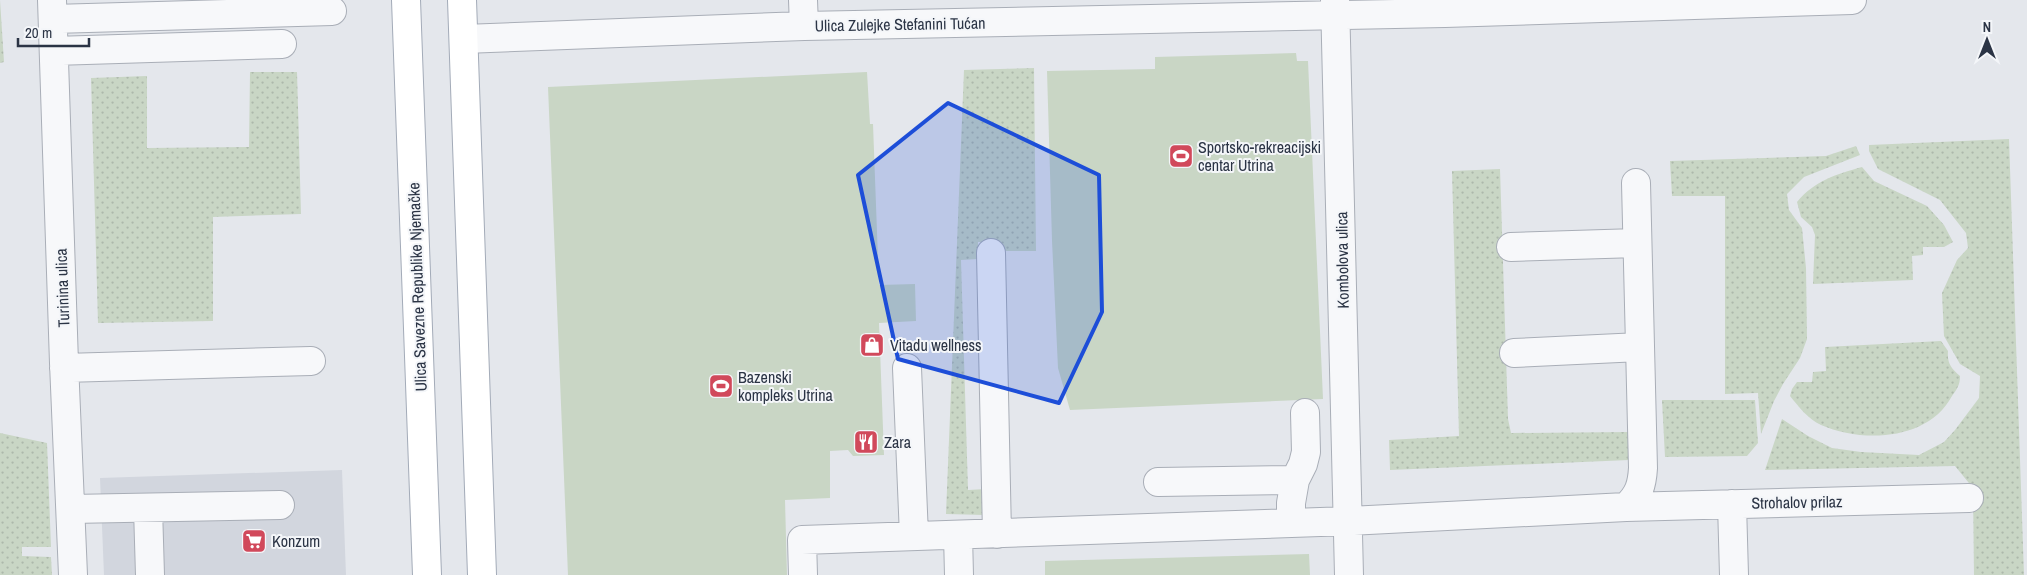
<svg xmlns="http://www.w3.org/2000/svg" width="2027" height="575" font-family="'Archivo Narrow',sans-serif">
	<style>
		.built { fill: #d2d6de }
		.grass { fill: url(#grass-dots) }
		.pitch { fill: #c9d6c5 }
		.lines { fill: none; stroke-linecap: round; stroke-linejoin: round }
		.minor-casing { stroke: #a9aeb7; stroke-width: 30 }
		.major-casing { stroke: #a3abb8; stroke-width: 30 }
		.minor { stroke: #f7f8fa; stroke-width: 28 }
		.major { stroke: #fff; stroke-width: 28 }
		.marked { fill: #1d4ed8; fill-opacity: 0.2; stroke: #1d4ed8; stroke-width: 4; stroke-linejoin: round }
		.labels { text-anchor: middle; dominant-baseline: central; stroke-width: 4; stroke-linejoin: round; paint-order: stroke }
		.street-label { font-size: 16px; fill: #2b3445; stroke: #f4f6f9 }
		.poi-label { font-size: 16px; fill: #2b3445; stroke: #f4f6f9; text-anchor: start }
	</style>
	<defs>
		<pattern id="grass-dots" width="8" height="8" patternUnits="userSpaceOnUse" patternTransform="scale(1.25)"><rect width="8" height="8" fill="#c9d6c5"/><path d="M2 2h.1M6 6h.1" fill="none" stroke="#adb8ab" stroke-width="1.8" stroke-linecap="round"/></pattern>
	</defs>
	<rect width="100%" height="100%" fill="#e4e7ec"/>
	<path class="built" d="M342,470L346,575H104L100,478Z"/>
	<path class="grass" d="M0,0L4,62L0,63Z
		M1034,68L1036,251H1006L1003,249L1002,243L978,242V259L961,260L968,490L986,489L984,515L946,514L964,70Z
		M250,72H297L301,214L213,217V321L98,323L91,78L147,76V148L249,147Z
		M2009,139L2024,575H1974L1973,488L1955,466L1765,470L1782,419L1808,436L1832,448L1861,452L1919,455L1944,442L1955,430L1979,398L1980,376L1960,364L1944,336L1942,293L1957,260L1968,248L1966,233L1940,200L1878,169L1869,151V145Z
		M1856,146L1860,155L1804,177L1787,194L1789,210L1802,228L1806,268L1807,339L1800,358L1783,384L1774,401L1761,434L1758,393L1725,394V196H1672L1670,161L1826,156Z
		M1862,167L1874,181L1927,206L1944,225L1953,242L1944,247H1923V255L1912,256L1913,280L1813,284L1815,235L1812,227L1801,217L1797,202C1814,181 1837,174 1862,167Z
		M1500,169L1508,419L1511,433L1630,432L1629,460L1390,470L1389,440L1459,436L1452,171Z
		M1941,341L1948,351C1947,363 1951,368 1960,376C1960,385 1957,389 1952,396C1928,441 1862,443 1821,425C1808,419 1799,407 1790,396L1792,389L1797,382H1812L1813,372L1826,371L1825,347Z
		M1662,400H1755L1758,443L1747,456L1665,457Z
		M0,433L47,443L51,547H22V556L51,557L52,575H0Z"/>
	<path class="pitch" d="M1296,53L1297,61H1308L1323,399L1070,410L1058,368L1052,241L1047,71L1155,69V57Z
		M867,72L870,124H873L879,285L915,284L916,321L879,323L884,455L853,456L848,450L830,451V498L785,500L787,575H568L548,87Z
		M1309,554L1310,575H1045V561Z"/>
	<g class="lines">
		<defs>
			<path id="minor" d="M52,0L64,363L73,575
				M803,0L804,26
				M1335,0L1349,575
				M53,19L332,11
				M464,39L804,26L1445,13L1852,0
				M54,51L282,44
				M1511,247L1637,243
				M991,253L997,534
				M1514,353L1640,347
				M64,368L311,361
				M907,368L914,536
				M1158,482L1295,480
				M1732,504L1734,575
				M1626,507C1639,495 1642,485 1643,468L1636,183
				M148,508L150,575
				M71,509L280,505
				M1291,523V503L1295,480L1303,464L1306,452L1305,413
				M958,535L959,575
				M803,575L802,540L1349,521L1626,507L1969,498"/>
			<path id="major" d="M406,0L427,575
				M462,0L482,575"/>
		</defs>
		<use href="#minor" class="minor-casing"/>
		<use href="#major" class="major-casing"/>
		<use href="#minor" class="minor"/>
		<use href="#major" class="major"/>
	</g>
	<path class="marked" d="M948,103L1099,175L1102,312L1059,403L898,359L858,175Z"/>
	<defs>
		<symbol id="stadium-square" viewBox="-11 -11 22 22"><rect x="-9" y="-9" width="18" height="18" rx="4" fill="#d1495b" stroke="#f4f6f9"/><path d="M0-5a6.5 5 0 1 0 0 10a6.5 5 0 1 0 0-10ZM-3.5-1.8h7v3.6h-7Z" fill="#fff"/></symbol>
		<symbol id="shop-square" viewBox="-11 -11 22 22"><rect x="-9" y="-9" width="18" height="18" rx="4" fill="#d1495b" stroke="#f4f6f9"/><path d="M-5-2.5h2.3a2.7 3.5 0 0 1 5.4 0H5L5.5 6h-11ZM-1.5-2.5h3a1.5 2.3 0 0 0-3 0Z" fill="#fff"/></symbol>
		<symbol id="restaurant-square" viewBox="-11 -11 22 22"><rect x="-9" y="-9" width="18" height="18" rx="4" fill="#d1495b" stroke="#f4f6f9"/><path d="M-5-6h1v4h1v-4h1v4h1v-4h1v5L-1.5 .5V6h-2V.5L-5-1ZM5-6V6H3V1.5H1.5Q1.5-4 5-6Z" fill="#fff"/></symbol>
		<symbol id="supermarket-square" viewBox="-11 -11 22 22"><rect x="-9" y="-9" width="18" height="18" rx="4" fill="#d1495b" stroke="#f4f6f9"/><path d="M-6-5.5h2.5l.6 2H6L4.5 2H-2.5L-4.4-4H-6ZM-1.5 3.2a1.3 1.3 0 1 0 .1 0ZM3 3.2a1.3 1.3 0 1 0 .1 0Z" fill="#fff"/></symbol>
	</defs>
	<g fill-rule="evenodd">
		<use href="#stadium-square" x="1167" y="142" width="28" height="28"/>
		<use href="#shop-square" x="858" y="331" width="28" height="28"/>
		<use href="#stadium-square" x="707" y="372" width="28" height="28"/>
		<use href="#restaurant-square" x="852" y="428" width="28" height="28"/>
		<use href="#supermarket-square" x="240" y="527" width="28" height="28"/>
	</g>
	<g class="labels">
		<g class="street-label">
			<text transform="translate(900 24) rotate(-1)">Ulica Zulejke Stefanini Tućan</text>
			<text transform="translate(1342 260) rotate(-91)">Kombolova ulica</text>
			<text transform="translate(417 287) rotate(-92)">Ulica Savezne Republike Njemačke</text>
			<text transform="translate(62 288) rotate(-92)">Turinina ulica</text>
			<text transform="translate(1797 502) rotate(-1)">Strohalov prilaz</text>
		</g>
		<g class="poi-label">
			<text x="1198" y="147">Sportsko-rekreacijski<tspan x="1198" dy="18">centar Utrina</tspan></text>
			<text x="890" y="345">Vitadu wellness</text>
			<text x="738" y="377">Bazenski<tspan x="738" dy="18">kompleks Utrina</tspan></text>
			<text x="884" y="442">Zara</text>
			<text x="272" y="541">Konzum</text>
		</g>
	</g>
	<g transform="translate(1987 40)" stroke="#f4f6f9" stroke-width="4" paint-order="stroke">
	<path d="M0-4L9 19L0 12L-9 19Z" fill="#2b3445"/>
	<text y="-8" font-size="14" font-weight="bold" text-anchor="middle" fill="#2b3445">N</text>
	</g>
	<path d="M18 38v8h71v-8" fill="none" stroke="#2b3445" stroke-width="2.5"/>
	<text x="25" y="38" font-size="15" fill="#2b3445" stroke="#f4f6f9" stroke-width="4" paint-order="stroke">20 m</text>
</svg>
